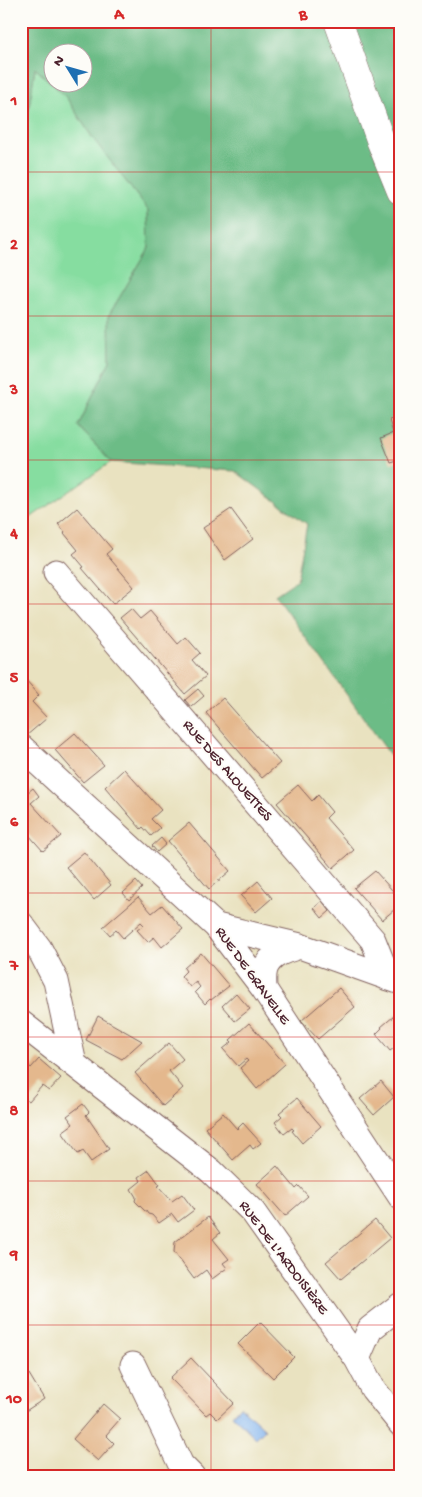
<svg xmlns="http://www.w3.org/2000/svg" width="422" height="1497" font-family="'Gochi Hand',sans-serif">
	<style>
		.green { fill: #86dda0; stroke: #687e66 }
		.forest { fill: #6cbc86; stroke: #5b6e58; fill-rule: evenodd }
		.water { fill: #82b4ee; stroke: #666a8c }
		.building { fill: #e4b88d }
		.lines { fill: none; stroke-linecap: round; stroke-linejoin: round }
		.minor-casing { stroke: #82635f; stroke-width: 27 }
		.tertiary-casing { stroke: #82635f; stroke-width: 29 }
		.minor { stroke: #fff; stroke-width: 25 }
		.tertiary { stroke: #fff; stroke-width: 28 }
		.grid { fill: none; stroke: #d62828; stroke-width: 1; stroke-opacity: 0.55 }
		.labels { text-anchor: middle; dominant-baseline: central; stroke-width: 4; stroke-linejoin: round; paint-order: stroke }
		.street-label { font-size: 15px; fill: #4a1f2b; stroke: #fdfcf7 }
		.neatline { fill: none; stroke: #d62828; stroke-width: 2 }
		.grid-label { font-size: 16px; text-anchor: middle; font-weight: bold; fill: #d62828 }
	</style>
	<rect width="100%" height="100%" fill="#fdfcf7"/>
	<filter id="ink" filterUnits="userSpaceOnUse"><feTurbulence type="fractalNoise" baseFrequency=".02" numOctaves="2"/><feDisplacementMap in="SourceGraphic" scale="10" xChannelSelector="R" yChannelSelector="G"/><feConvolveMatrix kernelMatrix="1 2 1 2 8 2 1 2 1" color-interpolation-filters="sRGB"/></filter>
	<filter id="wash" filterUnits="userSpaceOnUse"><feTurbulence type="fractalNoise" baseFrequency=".0096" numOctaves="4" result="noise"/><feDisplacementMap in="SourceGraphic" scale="20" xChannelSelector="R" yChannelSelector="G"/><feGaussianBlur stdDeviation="1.12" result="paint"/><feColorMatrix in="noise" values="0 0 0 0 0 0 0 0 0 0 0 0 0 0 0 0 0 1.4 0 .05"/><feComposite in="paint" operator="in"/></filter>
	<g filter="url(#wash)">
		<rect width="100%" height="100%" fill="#e9e2c0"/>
		<path class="green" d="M35,68L66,97L92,137L148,210L149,248L109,315L110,361L78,426L111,462L30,518L21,507V119L27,120Z"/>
		<path class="forest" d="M21,21H401V770L275,595L297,580L307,524L235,471L111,462L78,426L110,361L109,315L149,248L148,210L92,137L66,97L35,68L27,121L21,119ZM52,52H82V82H52Z"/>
		<path class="water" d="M240,1406L265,1429L256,1438L232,1415Z"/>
		<g id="blocks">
			<path class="building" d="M401,416V460L391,463L381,438L393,433L389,420Z
				M77,508L112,549L106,554L134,587L113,604L82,568L84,567L73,554L78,550L64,533L65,532L58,524Z
				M231,509L253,539L225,560L203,528Z
				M131,609L140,619L150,611L178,644L186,637L200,653L192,660L206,676L185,694L120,618Z
				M25,679L39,695L32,702L47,718L26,736L21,730V683Z
				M198,689L204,696L191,707L185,700Z
				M223,698L280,763L262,778L206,713Z
				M75,733L104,765L83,782L55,750Z
				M124,769L161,810L151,819L160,828L151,836L143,827L141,829L105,787Z
				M298,785L312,801L318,795L332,812L326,818L354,850L333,868L277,803Z
				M33,788L39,796L31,803L61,836L43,851L21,826V815L24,812L23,810L21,811V798Z
				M189,823L230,871L209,889L168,841Z
				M161,838L166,844L157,852L152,846Z
				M84,852L111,885L94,900L66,867Z
				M375,871L401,900V904L382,920L354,888Z
				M136,881L142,888L129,900L123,893Z
				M258,881L272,898L256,912L241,896Z
				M138,897L152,913L162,905L183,929L162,947L154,937L148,942L137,930L144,925L141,922L123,938L116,930L110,935L103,927Z
				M322,901L330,911L322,918L314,908Z
				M201,953L229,986L211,1000L210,999L205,1004L195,992L200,987L196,982L190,987L181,976L186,971L184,968Z
				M339,988L355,1007L318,1039L301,1021Z
				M236,993L250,1009L235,1021L222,1006Z
				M400,1011L401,1012V1046L398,1048L397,1046L390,1051L376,1034L382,1028L381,1027Z
				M98,1016L142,1041L122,1059L86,1040Z
				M249,1023L285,1064L257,1089L240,1068L248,1061L246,1059L238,1066L223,1049L232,1042L230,1040Z
				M169,1043L183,1059L169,1071L183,1088L163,1106L135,1073Z
				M39,1059L61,1078L49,1091L42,1086L29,1101L21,1095V1061L22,1060L31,1068Z
				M381,1081L394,1097L374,1115L360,1099Z
				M297,1098L321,1126L302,1143L292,1131L294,1130L292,1128L284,1134L275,1122L282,1116L279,1113Z
				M83,1104L89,1112L86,1115L109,1149L91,1162L83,1151L78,1154L62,1132L73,1124L67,1116Z
				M223,1113L237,1129L243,1123L261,1143L253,1149L250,1145L233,1160L205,1128Z
				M401,1147V1158L395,1152Z
				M277,1166L296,1189L299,1186L308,1196L285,1216L257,1184Z
				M149,1170L160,1185L158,1186L172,1201L182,1194L194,1210L178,1222L172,1214L159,1223L152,1215L148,1214L146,1211H145L135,1201L136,1197L131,1189L141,1181L139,1177Z
				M208,1217L220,1233L213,1239L229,1259L223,1263L227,1268L212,1279L206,1270L194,1279L174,1252L175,1242Z
				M375,1220L390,1238L341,1279L326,1262Z
				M21,1317L26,1327L21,1329Z
				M260,1322L294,1357L273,1378L238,1344Z
				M191,1358L234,1403L217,1419L210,1412L206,1415L170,1378Z
				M29,1374L44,1399L21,1414V1380Z
				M103,1404L120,1419L106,1435L114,1443L98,1461L73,1439Z"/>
		</g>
	</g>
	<g filter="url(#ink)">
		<use href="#blocks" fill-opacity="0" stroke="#82635f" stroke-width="1"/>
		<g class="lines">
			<defs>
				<path id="minor" d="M56,572L373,940L388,978
					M21,747L216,926L264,989L401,1197
					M21,924L39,948L56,981L74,1064
					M216,926L300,946L398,981
					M264,989C264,983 263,975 265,969C270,954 287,950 300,946
					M21,1023L211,1171L253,1212L357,1359L373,1389L401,1424
					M357,1359L370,1329L401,1305
					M133,1365L181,1465L192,1476"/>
				<path id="tertiary" d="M338,21L381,142L401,191"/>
			</defs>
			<use href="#minor" class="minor-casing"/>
			<use href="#tertiary" class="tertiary-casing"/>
			<use href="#minor" class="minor"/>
			<use href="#tertiary" class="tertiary"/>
		</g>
	</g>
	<path class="grid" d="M211,21V1476M21,172H401M21,316H401M21,460H401M21,604H401M21,748H401M21,893H401M21,1037H401M21,1181H401M21,1325H401"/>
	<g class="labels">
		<g class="street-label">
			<text transform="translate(227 771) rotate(49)">RUE DES ALOUETTES</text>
			<text transform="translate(252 976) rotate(54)">RUE DE GRAVELLE</text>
			<text transform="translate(283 1258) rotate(53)">RUE DE L'ARDOISIÈRE</text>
		</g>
	</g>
	<rect width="422" height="1497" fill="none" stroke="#fdfcf7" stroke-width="55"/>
	<g transform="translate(68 68) rotate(307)"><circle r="24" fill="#fdfcf7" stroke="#b5a4a5"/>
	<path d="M0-4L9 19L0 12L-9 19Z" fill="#1f6fb2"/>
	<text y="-8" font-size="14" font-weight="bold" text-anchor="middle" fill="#4a1f2b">N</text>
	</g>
	<rect x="28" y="28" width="366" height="1442" class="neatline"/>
	<g class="grid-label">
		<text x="119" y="19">A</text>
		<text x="303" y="19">B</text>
		<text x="14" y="105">1</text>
		<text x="14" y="249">2</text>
		<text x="14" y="394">3</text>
		<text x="14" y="538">4</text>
		<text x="14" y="682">5</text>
		<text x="14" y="826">6</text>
		<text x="14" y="970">7</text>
		<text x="14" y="1115">8</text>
		<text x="14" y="1259">9</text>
		<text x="14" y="1403">10</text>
	</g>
</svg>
